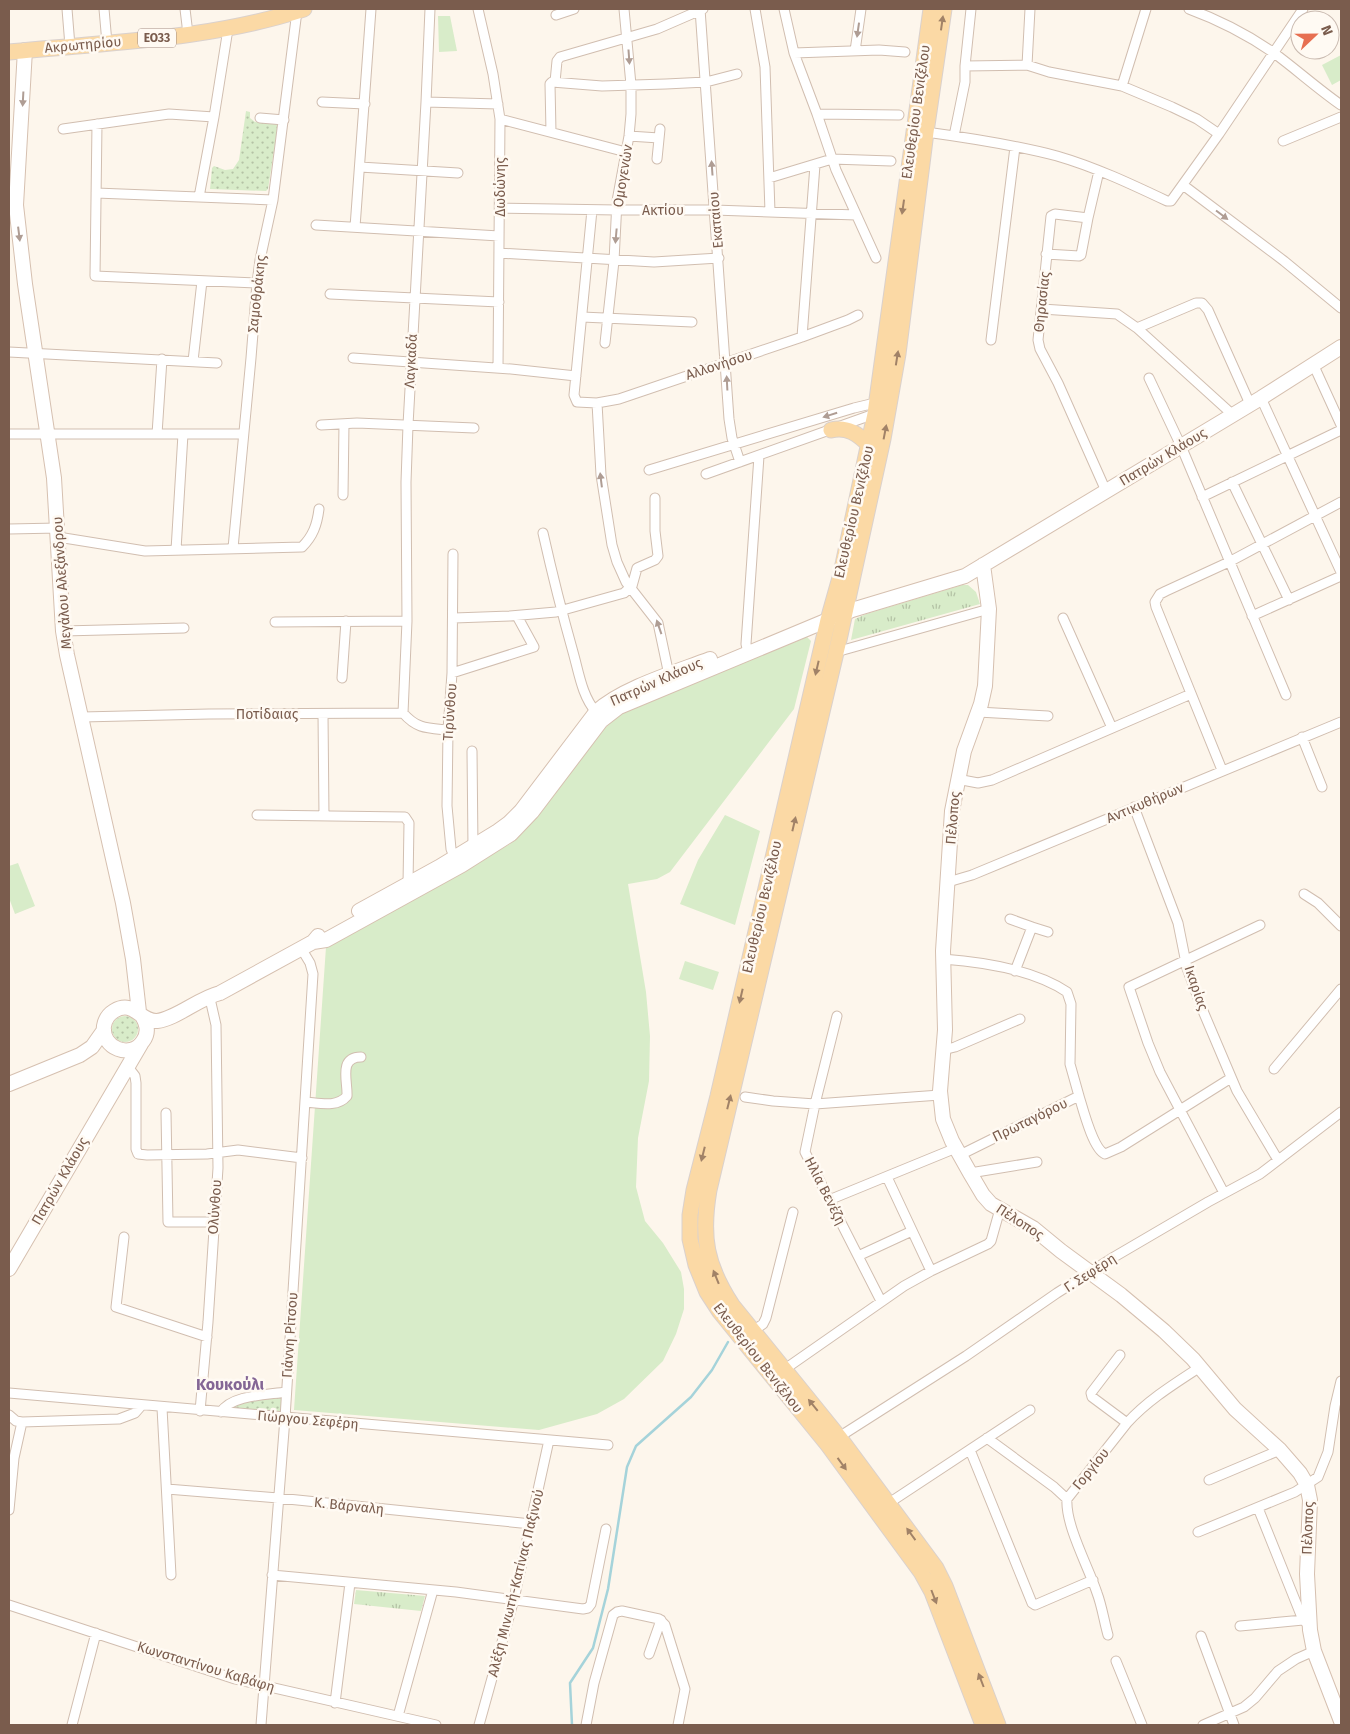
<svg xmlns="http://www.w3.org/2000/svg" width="1350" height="1734" font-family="'Fira Sans',sans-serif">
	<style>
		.grass { fill: url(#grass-dots) }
		.park { fill: url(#park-tufts) }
		.garden { fill: #d8ecc9 }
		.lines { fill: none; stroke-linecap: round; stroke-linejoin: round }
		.stream { stroke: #a5d3da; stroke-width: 2.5 }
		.street-casing { stroke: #d1beb0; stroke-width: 11 }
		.secondary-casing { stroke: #d6c0b0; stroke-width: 16 }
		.primary-casing { stroke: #dad1cd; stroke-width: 17 }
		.street { stroke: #fff; stroke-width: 9 }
		.secondary { stroke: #fff; stroke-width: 14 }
		.primary { stroke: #fbd9a5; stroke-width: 15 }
		.oneway { fill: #a18267 }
		.oneway2 { fill: #af9d94 }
		.labels { text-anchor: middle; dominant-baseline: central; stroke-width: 5; stroke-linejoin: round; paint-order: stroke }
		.shield { fill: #fffaf3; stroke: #a28b7f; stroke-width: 1 }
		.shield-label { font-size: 12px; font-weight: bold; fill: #7a5c4d }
		.street-label { font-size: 14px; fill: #7a5c4d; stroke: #fffaf3 }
		.quarter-label { font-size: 16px; font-weight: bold; fill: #846695; stroke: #fffaf3 }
	</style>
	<defs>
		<pattern id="grass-dots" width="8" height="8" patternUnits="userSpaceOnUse" patternTransform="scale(1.25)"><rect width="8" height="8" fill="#d8ecc9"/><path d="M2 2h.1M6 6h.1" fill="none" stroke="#b4c2a5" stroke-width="1.8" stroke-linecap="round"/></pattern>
		<pattern id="park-tufts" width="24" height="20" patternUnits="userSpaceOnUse" patternTransform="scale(1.25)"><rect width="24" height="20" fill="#d8ecc9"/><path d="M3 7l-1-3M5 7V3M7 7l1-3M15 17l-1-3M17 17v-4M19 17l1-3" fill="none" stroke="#b4c2a5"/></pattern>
	</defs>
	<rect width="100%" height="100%" fill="#fdf6ec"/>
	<path class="grass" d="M246,111L250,112V118L255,122L277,123L278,125L268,189L266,191L210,189L212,168L214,166L225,170L233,169L239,160Z
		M112 1029a13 13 0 1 1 26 0a13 13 0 1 1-26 0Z
		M286,1392L285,1418L223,1408L226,1406Z"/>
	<path class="park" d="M962,585H968L976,592L980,604L851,640L855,619L866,614Z
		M356,1590L425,1596L421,1611L354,1604Z"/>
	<path class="garden" d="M438,16H450L457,51L439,52Z
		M1341,55V80L1332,85L1322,65Z
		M807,637L811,641L794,709L670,872L657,879L628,884L646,992L650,1036L649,1081L638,1138L636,1187L645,1221L663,1243L681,1272L684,1289V1309L676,1334L663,1361L624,1399L597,1414L539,1430L294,1410L326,947L510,844L536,816L604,729L617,717L631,708Z
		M725,815L760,831L735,925L680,904L698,860Z
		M18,863L35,906L15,914L9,898V866Z
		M685,961L719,972L713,990L679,979Z"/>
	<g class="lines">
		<path class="stream" d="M572,1725L570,1683L593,1648L608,1589L627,1467L636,1446L691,1397L712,1370L728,1342"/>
		<defs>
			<path id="street" d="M67,9L70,46
				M104,9L107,43
				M185,9L188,34
				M478,9L493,74L500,119L498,368
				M700,9L729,419L732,438L740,462
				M755,9L765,67L770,212
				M784,9L794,53L817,114L836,170L876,258
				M1189,9C1219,20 1248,35 1274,53C1297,70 1318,89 1341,105
				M556,15L574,9
				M855,51L861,9
				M794,53L879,50L905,52
				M1027,65L1030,9
				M965,66L1027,65L1049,72L1122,86L1172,107L1197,119L1219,134
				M555,82L557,61L560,57L657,29L703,9
				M1122,86L1146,9
				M322,102L365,104
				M426,102L498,104
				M817,114L899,115
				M260,118L284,120
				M500,119L626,152
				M97,124L95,276L257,283
				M63,129L169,114L214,117
				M551,132L550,84L552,82L602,86L666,84L706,82L737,74
				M926,132C970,138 1015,145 1057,156C1095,167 1131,184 1167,201H1171L1219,134L1303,9
				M629,136L659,138
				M954,136L965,82V66L971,9
				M1283,141L1341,117
				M657,159L660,129
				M360,167L458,173
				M1099,171L1088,218L1055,214L1051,216L1038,340L1040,349L1058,383L1106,491
				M769,178L832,159L891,161
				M1183,185L1284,261L1341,308
				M96,193L273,200
				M199,197L214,117L228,29
				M500,208L617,210H714L856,215
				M592,210L574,395L577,402L597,403L619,399L802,337L848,320L858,315
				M316,225L499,236
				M355,227L371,9
				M499,253L654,262L719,258
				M1046,254L1079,256L1081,255L1088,218
				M330,294L499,302
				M1042,309L1117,314L1137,328L1233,415
				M582,317L692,322
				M1137,328L1196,303H1202L1208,310L1250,404
				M802,337L815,165
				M991,340L1015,147
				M605,343L614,261L617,201L629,136L631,114V85L624,9
				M9,352L217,363
				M353,358L511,369L576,376
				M193,361L202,281
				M1314,366L1341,425
				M1149,378L1181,446L1286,695
				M1261,398L1341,572
				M597,403L601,475L612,545L617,562L626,582L658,623L669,675
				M321,425L357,423L474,428
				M9,434H243
				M157,434L162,359
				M649,470L854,408L879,402
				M706,474L877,413
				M1232,482L1289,600
				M343,495L344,424
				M1202,497L1341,430
				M9,529L58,528
				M543,533C552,573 562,613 573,652C579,673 582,696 596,712
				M58,537L145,551L302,547C313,536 317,525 319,509
				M233,548L251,358L257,283L260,260L273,200L297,11
				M176,550L183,434
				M453,554L452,673L448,730L447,806L451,849L456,861
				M1252,616L1341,576
				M454,618L510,616L556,612L624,593L632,586L637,568L655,560L658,556L655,531V498
				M1063,618L1112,728
				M275,622L407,621
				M63,631L184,628
				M836,652L989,609
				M748,653L746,644L759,456
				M452,673L534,647L517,616
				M342,678L346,621
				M978,712L1048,716
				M403,713L407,621L406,482L408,425L426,102L430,9
				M323,714L324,816
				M82,717L209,714L403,713C417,729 427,728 448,730
				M1302,737L1322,787
				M472,751L473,846
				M1222,770L1156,607L1155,602L1160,594L1166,591L1229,562L1341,502
				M957,779L978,783L992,780L1191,694
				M1134,807L1178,923L1187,968L1203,1011L1237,1091L1278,1160
				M257,815L405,817L409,823L408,884
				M948,882L972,875L1341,722
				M1304,894L1318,903L1341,926
				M1010,919L1032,927
				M943,959C983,962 1033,969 1067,992L1071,1004L1070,1064L1079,1096L960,1155
				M1015,971L1032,927L1048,932
				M837,1016L815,1104L805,1152L881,1301
				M943,1050L955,1047L1020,1019
				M128,1067L135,1076L136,1083V1149L138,1154L147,1155L207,1154L238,1150L302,1158
				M1274,1069L1341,989
				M1079,1096C1083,1109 1093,1149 1105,1154L1121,1147L1231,1078
				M745,1097L773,1101L815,1104L940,1095
				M305,1102C319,1103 337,1108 347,1096C348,1082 338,1057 361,1057
				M166,1113L168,1222H214
				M970,1173L1037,1162
				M887,1177L931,1271
				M1224,1193L1160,1072L1148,1043L1129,987L1260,925
				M829,1200L956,1148
				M124,1237L116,1307L207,1337
				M858,1256L912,1231
				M753,1331L763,1324L766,1318L793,1212
				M1120,1355L1091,1393L1092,1397L1127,1423
				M785,1369L904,1286L931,1271L988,1244L991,1241L1000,1209
				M9,1393L608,1445
				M162,1408L171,1575
				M200,1411L208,1322L218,1168L216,1025L211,1003
				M221,1412C231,1395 267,1395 286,1392
				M9,1415L16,1421L22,1422L119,1419L135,1413L142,1405
				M839,1437L966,1356L1057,1293L1114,1257L1208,1202L1260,1174L1341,1112
				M987,1438L1054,1487L1067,1499
				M970,1450L1032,1603L1035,1605L1093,1580
				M1209,1480L1280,1450
				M167,1489L278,1498L531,1524
				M889,1503L1030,1410
				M1258,1508L1303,1620L1309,1625
				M9,1510L14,1458L22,1422
				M1198,1532L1295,1492L1318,1477L1328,1452L1335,1406L1341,1381
				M272,1575L456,1592L583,1609L588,1608L591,1604L606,1529
				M9,1605L235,1679L436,1725
				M1240,1626L1303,1620
				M1108,1635C1104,1621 1102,1606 1097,1593C1089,1568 1065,1525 1067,1499L1127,1423C1148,1400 1174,1384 1200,1367
				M1201,1636L1234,1725
				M649,1654L661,1620
				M1116,1661L1142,1725
				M335,1703L350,1583
				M398,1716L433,1590
				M72,1725L96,1633
				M261,1725L285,1418L313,974L310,963L301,948
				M479,1725L514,1599L549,1440
				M586,1725L594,1683L613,1615L617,1612L622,1611L659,1619L665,1625L685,1689L678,1725
				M1203,1725L1244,1707L1255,1698L1278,1671L1296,1659L1314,1651"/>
			<path id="secondary" d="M25,50L16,205L25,284L54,478L63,631L67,655L123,903L133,959L139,1012
				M983,565L989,609L985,686L981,704L964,751L952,811L943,951L945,1030L940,1091L943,1119L952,1141L970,1173L983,1195L991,1204L1033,1228L1061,1251L1121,1295L1164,1331L1193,1359L1235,1409L1280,1450L1300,1473L1307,1485L1310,1500L1307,1574L1310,1630L1314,1651L1341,1721
				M359,911L439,867L498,831L509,823L521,811L596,712C622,688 676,672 710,659
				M313,942L326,940L462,865L511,834L532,812L601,721L619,707L852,610L965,576L1261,398L1341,347
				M142,1016C147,1024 149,1033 143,1041C131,1060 101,1048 104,1026C105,1020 109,1014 114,1011C134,999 140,1022 157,1021C176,1019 199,998 220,993L313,942L318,936
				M9,1084L80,1055L92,1047L104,1030
				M9,1269L141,1044"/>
			<path id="primary" d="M931,9L875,414L841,574L828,620L718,1096L694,1190L690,1215V1239L696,1265L707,1292L720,1312L828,1445L921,1572L932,1592L983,1725
				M944,9L926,132L898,354L883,439L839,640L709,1190C701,1237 706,1265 732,1305L839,1437L936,1568L945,1586L998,1725
				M9,52C107,42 209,40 304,9
				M831,430C847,426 858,434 869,445"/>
		</defs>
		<use href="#street" class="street-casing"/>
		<use href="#secondary" class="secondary-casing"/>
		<use href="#primary" class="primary-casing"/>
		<use href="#street" class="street"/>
		<use href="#secondary" class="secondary"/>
		<use href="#primary" class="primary"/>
	</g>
	<defs><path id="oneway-solid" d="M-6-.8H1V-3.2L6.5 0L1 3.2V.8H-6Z" transform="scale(1.25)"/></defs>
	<g class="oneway">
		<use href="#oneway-solid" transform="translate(942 23) rotate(-82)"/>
		<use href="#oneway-solid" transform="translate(903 207) rotate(98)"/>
		<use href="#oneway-solid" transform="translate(897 358) rotate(-81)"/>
		<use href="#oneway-solid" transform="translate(885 432) rotate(-79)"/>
		<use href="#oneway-solid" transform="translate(817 668) rotate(103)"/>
		<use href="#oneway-solid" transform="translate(794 824) rotate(-77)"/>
		<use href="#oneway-solid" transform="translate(741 996) rotate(103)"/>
		<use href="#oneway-solid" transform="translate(729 1102) rotate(-76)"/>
		<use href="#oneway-solid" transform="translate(703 1154) rotate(104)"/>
		<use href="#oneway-solid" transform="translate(716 1277) rotate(-112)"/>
		<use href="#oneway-solid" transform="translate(813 1405) rotate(-129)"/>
		<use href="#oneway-solid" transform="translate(842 1464) rotate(54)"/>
		<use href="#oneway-solid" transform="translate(911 1534) rotate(-126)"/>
		<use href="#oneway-solid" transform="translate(934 1597) rotate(69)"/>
		<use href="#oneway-solid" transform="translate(981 1680) rotate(-111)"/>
	</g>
	<g class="oneway2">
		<use href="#oneway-solid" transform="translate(858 30) rotate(98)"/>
		<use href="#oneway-solid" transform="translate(629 57) rotate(86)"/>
		<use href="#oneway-solid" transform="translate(23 99) rotate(93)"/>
		<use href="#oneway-solid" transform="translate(712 168) rotate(-94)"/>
		<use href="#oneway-solid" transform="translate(1222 215) rotate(37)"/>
		<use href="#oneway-solid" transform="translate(19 234) rotate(83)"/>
		<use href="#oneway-solid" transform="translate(616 236) rotate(95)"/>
		<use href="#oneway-solid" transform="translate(727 383) rotate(-93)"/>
		<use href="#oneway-solid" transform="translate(830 415) rotate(163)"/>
		<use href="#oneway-solid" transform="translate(601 480) rotate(-97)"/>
		<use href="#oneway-solid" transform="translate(659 627) rotate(-109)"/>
	</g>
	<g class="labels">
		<rect class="shield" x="138" y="28.5" width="38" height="19" rx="4"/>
		<g class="shield-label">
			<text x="157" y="38">ΕΟ33</text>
		</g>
		<g class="street-label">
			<text transform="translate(83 45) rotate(-5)">Ακρωτηρίου</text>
			<text transform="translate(916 112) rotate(-82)">Ελευθερίου Βενιζέλου</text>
			<text transform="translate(623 176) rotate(-81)">Ομογενών</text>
			<text transform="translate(500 187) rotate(-90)">Δωδώνης</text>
			<text x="663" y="210">Ακτίου</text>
			<text transform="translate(716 220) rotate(-95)">Εκαταίου</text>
			<text transform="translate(257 294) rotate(-84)">Σαμοθράκης</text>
			<text transform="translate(1042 302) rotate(-84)">Θηρασίας</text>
			<text transform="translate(411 361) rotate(-87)">Λαγκαδά</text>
			<text transform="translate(719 365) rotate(-18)">Αλλονήσου</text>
			<text transform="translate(1163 457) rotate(-31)">Πατρών Κλάους</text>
			<text transform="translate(854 512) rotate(-77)">Ελευθερίου Βενιζέλου</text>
			<text transform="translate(62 583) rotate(-94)">Μεγάλου Αλεξάνδρου</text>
			<text transform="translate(656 682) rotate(-24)">Πατρών Κλάους</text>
			<text transform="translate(450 712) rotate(-86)">Τιρύνθου</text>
			<text x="267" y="714">Ποτίδαιας</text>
			<text transform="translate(1145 803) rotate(-23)">Αντικυθήρων</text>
			<text transform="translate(953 818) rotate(-85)">Πέλοπος</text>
			<text transform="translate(762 907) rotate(-77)">Ελευθερίου Βενιζέλου</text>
			<text transform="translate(1196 988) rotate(71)">Ικαρίας</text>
			<text transform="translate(1030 1120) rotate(-26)">Πρωταγόρου</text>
			<text transform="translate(60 1181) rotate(-60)">Πατρών Κλάους</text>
			<text transform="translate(825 1191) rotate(63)">Ηλία Βενέζη</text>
			<text transform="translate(215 1207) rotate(-86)">Ολύνθου</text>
			<text transform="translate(1020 1222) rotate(33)">Πέλοπος</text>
			<text transform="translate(1090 1273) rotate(-33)">Γ. Σεφέρη</text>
			<text transform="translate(290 1335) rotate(-86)">Γιάννη Ρίτσου</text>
			<text transform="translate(758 1358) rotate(52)">Ελευθερίου Βενιζέλου</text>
			<text transform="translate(308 1420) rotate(5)">Γιώργου Σεφέρη</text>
			<text transform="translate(1091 1469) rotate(-51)">Γοργίου</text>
			<text transform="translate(349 1506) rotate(6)">Κ. Βάρναλη</text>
			<text transform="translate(1308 1528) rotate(-88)">Πέλοπος</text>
			<text transform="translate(516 1583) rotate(-76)">Αλέξη Μινωτή-Κατίνας Παξινού</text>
			<text transform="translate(206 1667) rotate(17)">Κωνσταντίνου Καβάφη</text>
		</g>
		<g class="quarter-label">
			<text x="230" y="1384">Κουκούλι</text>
		</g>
	</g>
	<rect width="1350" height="1734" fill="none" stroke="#7a5c4d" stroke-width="20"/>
	<g transform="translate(1315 35) rotate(68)"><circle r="24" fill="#fffaf3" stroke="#cabbb1"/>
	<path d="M0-4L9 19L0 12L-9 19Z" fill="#e76f51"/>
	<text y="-8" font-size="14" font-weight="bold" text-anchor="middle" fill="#7a5c4d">N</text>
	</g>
</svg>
